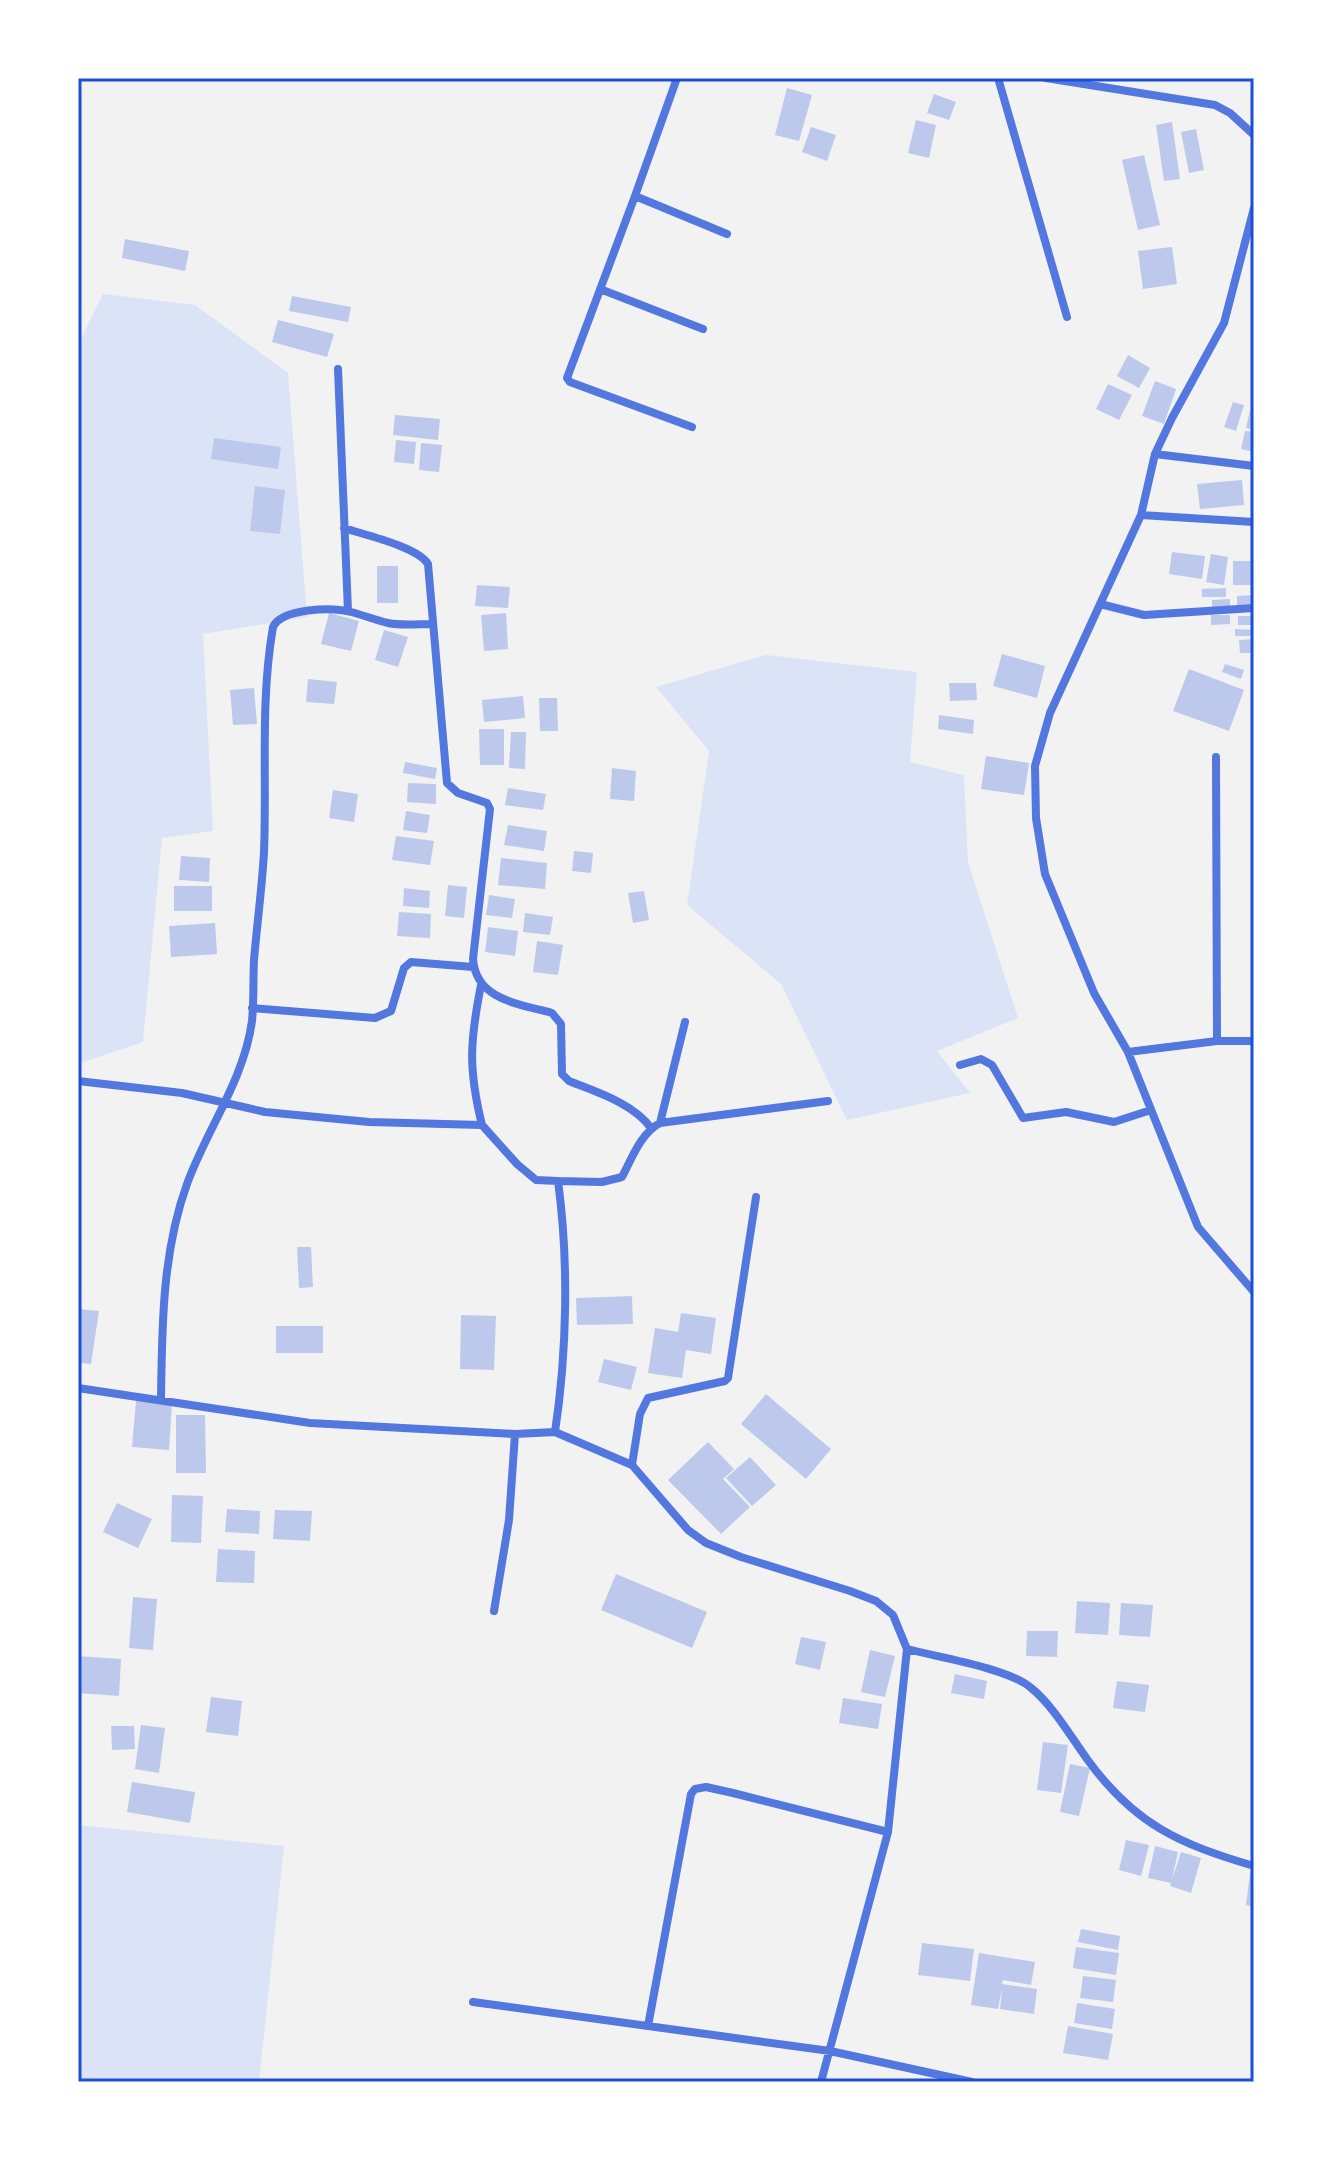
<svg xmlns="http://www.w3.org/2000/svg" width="1332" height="2160" font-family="'Alegreya Sans',sans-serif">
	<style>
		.green { fill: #dbe4f7 }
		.building { fill: #bdc9ec }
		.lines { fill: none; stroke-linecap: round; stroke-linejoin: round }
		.minor { stroke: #5277de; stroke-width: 8 }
		.neatline { fill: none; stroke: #1d4ed8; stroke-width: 3 }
	</style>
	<rect width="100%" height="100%" fill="#f2f2f2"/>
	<path class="green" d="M103,294L195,305L288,373L307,617L203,634L213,831L162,838L143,1042L78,1064V345Z
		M766,655L917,672L910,762L964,775L968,862L1018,1018L937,1051L970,1093L847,1120L781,984L687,905L709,751L656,687Z
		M78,1825L284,1846L259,2082H78Z"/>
	<path class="building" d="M787,88L812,95L799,141L775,135Z
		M934,94L956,102L949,120L927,113Z
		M916,120L936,125L929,158L908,153Z
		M1172,122L1180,179L1164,181L1156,125Z
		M811,127L836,135L827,161L802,152Z
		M1196,129L1204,170L1189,173L1181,132Z
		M1144,155L1160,225L1138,230L1122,160Z
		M125,239L189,251L185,271L122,258Z
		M1172,247L1177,284L1143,289L1138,251Z
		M292,296L351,307L348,322L289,311Z
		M278,320L334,334L327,357L272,342Z
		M1128,355L1150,368L1139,388L1117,376Z
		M1155,381L1176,389L1164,424L1142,416Z
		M1108,384L1132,395L1119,420L1096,409Z
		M1233,402L1244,405L1236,431L1224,427Z
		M1250,410L1254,411V430L1246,428Z
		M395,415L440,419L438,440L393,435Z
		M1245,431L1254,432V452L1241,449Z
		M214,438L281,447L278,469L211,459Z
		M396,440L416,442L414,464L394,462Z
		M421,443L442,445L439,472L419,470Z
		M1242,480L1244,505L1200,509L1197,484Z
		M255,486L285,490L280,534L250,531Z
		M1172,552L1205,556L1202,579L1169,574Z
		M1211,554L1228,557L1224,585L1206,582Z
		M1233,561H1254V585H1233Z
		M377,566H398V603H377Z
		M477,585L510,587L508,608L475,606Z
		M1226,588V597H1202V589Z
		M1254,595V605L1237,606V596Z
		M1230,599V606L1212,607V600Z
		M329,613L359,621L351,651L321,644Z
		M506,613L508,649L484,651L481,615Z
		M1211,615H1230V624L1211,625Z
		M1238,616H1254V625H1238Z
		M1235,629L1254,630V636H1235Z
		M384,630L408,637L398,667L375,660Z
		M1254,639V653H1240L1239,640Z
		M1002,654L1045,666L1037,698L993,686Z
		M1225,664L1244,670L1241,679L1222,672Z
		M1189,669L1244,690L1229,731L1173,711Z
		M308,679L337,682L334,704L306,702Z
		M949,683H976L977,700L950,701Z
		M254,688L257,724L233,725L230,690Z
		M523,696L525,718L484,722L482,700Z
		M539,698H557L558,731H540Z
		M939,715L974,720L973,734L938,729Z
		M479,729H504V765H480Z
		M511,732H526L525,769L509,768Z
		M986,756L1029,763L1024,795L981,789Z
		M405,762L437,768L435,779L403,773Z
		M612,768L636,771L634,801L610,799Z
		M408,783L436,784V804L407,802Z
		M508,788L546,794L543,810L505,805Z
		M333,790L358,794L354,822L329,818Z
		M406,811L430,815L427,833L403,830Z
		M508,825L547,831L544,851L504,845Z
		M396,836L434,841L430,865L392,860Z
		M574,851L593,853L591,873L572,871Z
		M181,856L210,858L209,882L179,880Z
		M501,858L547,863L545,889L498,885Z
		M448,885L467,887L464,918L445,916Z
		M174,886H212V911H174Z
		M404,888L430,891L429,908L403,906Z
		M644,891L649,920L633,923L628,893Z
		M489,895L515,899L512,918L486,915Z
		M399,912L431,914L430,938L397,936Z
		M525,913L553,917L550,935L523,932Z
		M215,923L217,954L171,957L169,926Z
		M488,927L518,931L515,956L485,952Z
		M537,941L563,945L558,975L533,972Z
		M297,1247H311L313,1287L299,1288Z
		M632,1296L633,1324L577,1325L576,1298Z
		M78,1309L99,1311L91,1364L78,1363Z
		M681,1313L716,1318L711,1354L686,1350L682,1378L648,1373L655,1328L678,1332Z
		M461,1315L496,1316L494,1370L460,1369Z
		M276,1326H323V1353H276Z
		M604,1359L637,1367L631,1390L598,1382Z
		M766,1394L831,1449L806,1479L741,1424Z
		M136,1401L172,1403L169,1450L132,1447Z
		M176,1415H205L206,1473H176Z
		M708,1442L734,1469L723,1479L750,1507L721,1534L668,1480Z
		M750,1457L776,1485L752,1506L726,1478Z
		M172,1495L203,1496L201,1543L171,1542Z
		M117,1503L152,1519L138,1548L103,1532Z
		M227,1509L260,1511L259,1534L225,1532Z
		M275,1510L312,1511L310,1541L273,1539Z
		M218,1549L255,1551L254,1583L216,1582Z
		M616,1574L707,1612L692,1648L601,1610Z
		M133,1597L157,1599L153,1650L129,1648Z
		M1077,1601L1110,1603L1108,1635L1075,1633Z
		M1121,1603L1153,1605L1150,1637L1119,1635Z
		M1027,1631H1058L1057,1657L1026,1656Z
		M801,1637L826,1642L820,1670L795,1664Z
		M870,1650L895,1656L885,1697L861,1692Z
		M78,1656L121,1659L119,1696L78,1693Z
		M955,1674L987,1681L984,1699L951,1693Z
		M1117,1681L1149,1685L1145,1712L1113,1708Z
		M211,1697L242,1701L238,1736L206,1732Z
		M843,1698L882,1704L878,1729L839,1723Z
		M141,1725L165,1728L159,1773L135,1769Z
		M111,1726H134L135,1749L112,1750Z
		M1043,1742L1068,1745L1061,1793L1037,1790Z
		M1070,1764L1090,1768L1079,1816L1060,1812Z
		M132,1782L195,1792L190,1823L127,1812Z
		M1126,1840L1149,1845L1141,1876L1119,1870Z
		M1155,1846L1178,1852L1172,1880L1181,1852L1201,1858L1191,1893L1170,1886L1171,1883L1148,1878Z
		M1250,1873L1254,1874V1907L1246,1905Z
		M1081,1929L1120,1936L1118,1950L1078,1942Z
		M922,1943L974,1949L970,1981L918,1975Z
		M1076,1947L1119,1953L1116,1975L1073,1968Z
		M979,1953L1035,1962L1031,1985L1003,1980L1002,1984L1037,1989L1034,2014L1000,2009L1002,1988L998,2009L971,2005Z
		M1083,1976L1116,1980L1113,2002L1080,1998Z
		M1077,2003L1115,2009L1112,2029L1074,2023Z
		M1068,2026L1113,2034L1108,2060L1063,2053Z"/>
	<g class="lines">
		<path class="minor" d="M677,78L635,196L567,378L570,382L692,427
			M998,78L1067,317
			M1046,78L1215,105L1230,113L1254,135
			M635,196L727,234
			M1254,208L1224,323L1172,418L1155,454L1141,515L1050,713L1035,766L1036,818L1045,874L1094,993L1128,1052L1198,1227L1254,1292
			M600,289L703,329
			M338,369L348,611
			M1155,454L1254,466
			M1141,515L1254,522
			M344,528C365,535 418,547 428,564L447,783L458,793L487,803L490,809L473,959C476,1000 519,1004 552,1013L561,1024L562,1074L569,1081C596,1092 633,1103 651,1128
			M1100,604L1144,615L1254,608
			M481,985C470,1041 468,1068 482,1125
			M252,1008L375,1018L391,1011L404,968L411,962L473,967
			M1217,1041H1254
			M1128,1052L1217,1041L1216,757
			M960,1065L981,1059L992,1065L1023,1118L1066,1112L1114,1122L1151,1110
			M78,1081L182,1093L265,1112L369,1122L482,1125L517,1164L536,1180L558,1181C569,1262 567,1352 555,1432
			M660,1123L685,1022
			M558,1181L602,1182L622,1177C632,1158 641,1133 660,1123L828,1101
			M78,1388L310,1423L515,1434L555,1432L632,1465L688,1530L706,1543L741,1557L850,1591L876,1601L893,1615L907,1649L888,1832L821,2082
			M161,1400C162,1327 162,1253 187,1184C207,1129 244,1080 252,1021C254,1001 253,980 254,960C257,924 262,888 264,852C267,776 260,702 273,627C282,608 332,607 351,612C363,615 375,620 388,623C402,626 418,624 433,624
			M632,1465L640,1414L648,1398L725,1381L728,1378L756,1197
			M494,1611L509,1520L515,1434
			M907,1649C937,1657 1007,1668 1030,1687C1052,1704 1071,1737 1087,1759C1134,1824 1179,1844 1254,1866
			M473,2002L830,2051L972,2082
			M648,2026L691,1794L695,1789L706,1787L733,1793L888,1832"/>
	</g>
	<rect width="1332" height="2160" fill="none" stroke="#ffffff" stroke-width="160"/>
	<rect x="80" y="80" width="1172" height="2000" class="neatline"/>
</svg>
